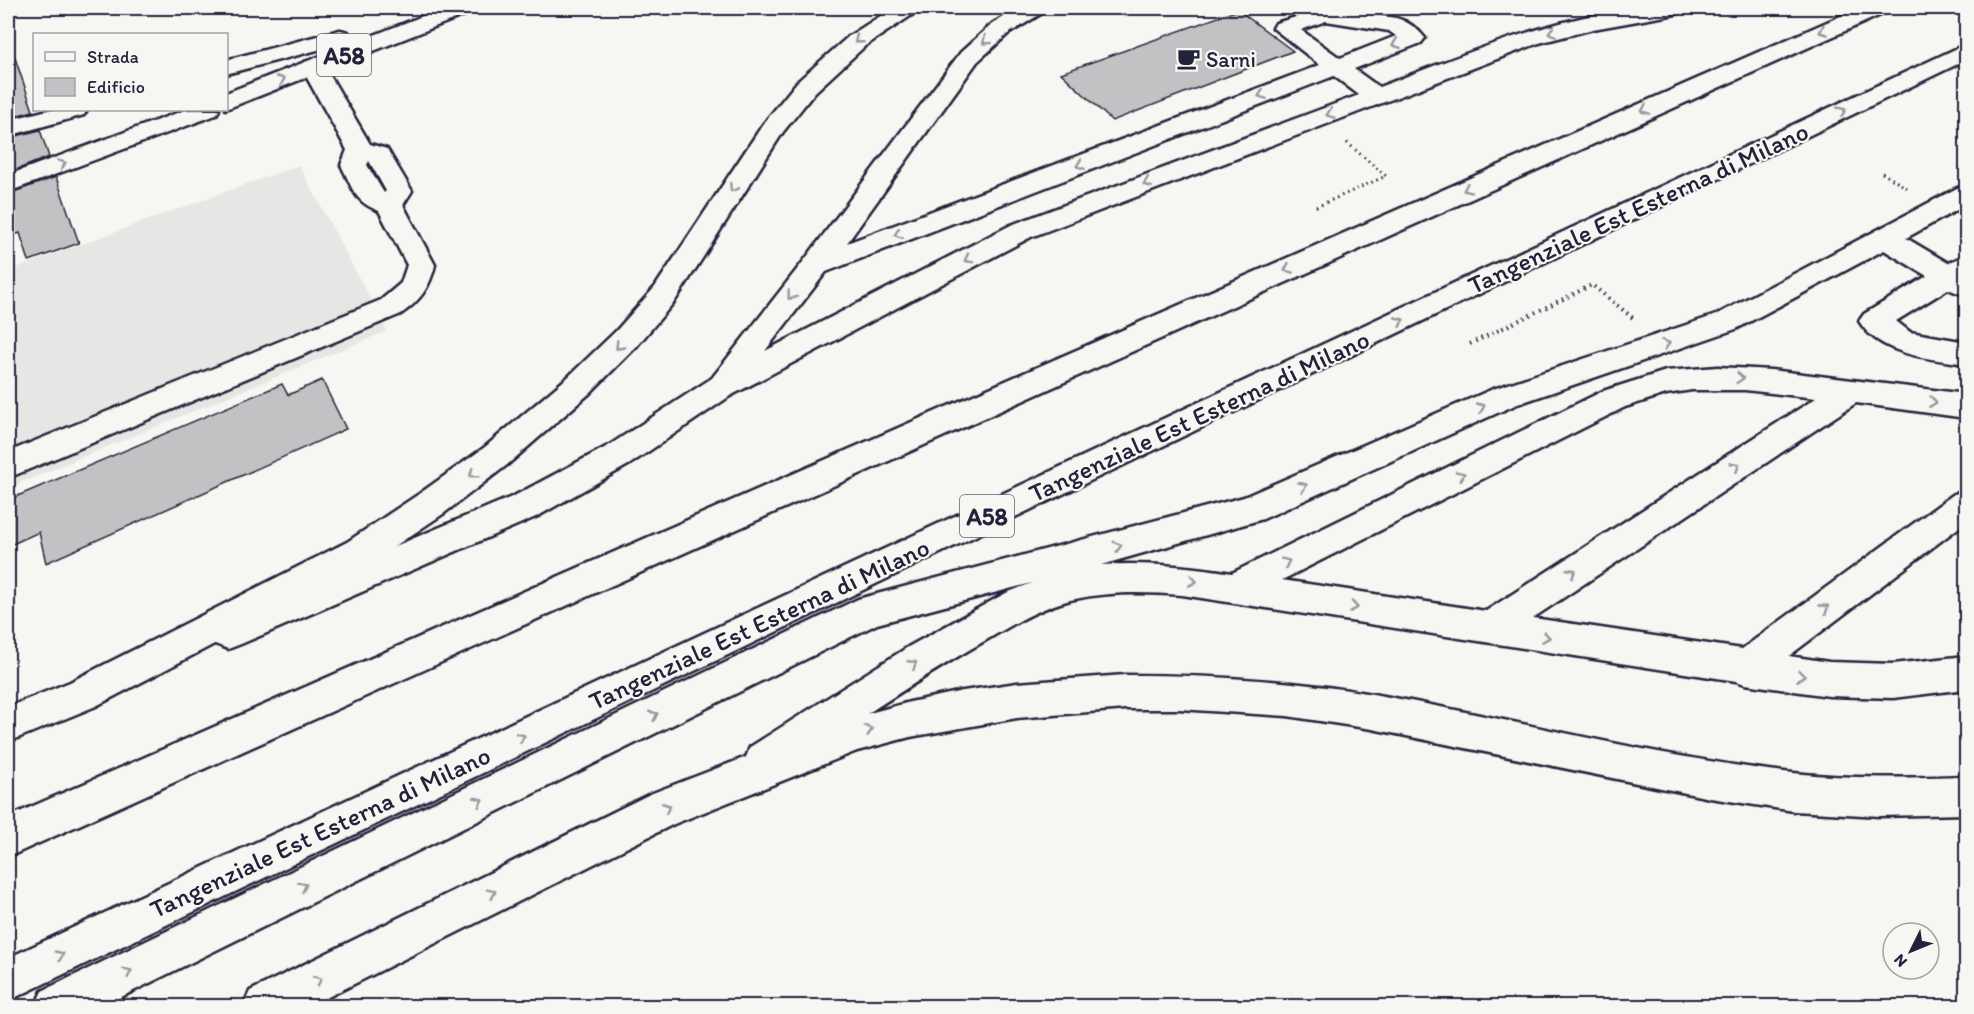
<svg xmlns="http://www.w3.org/2000/svg" width="1974" height="1014" font-family="Itim,sans-serif">
	<style>
		.built { fill: #e6e6e4 }
		.building { fill: #c2c2c4; stroke: #22223b; stroke-width: 1.5 }
		.lines { fill: none; stroke-linecap: round; stroke-linejoin: round }
		.minor-casing { stroke: #22223b; stroke-width: 5 }
		.highway-casing { stroke: #22223b; stroke-width: 5 }
		.path-far1 { stroke: #22223b; stroke-width: 3; stroke-dasharray: 1.5 4; stroke-linecap: butt }
		.path { stroke: #22223b; stroke-width: 4; stroke-dasharray: 1.5 4.5; stroke-linecap: butt }
		.minor { fill: #f6f6f2; fill-rule: evenodd }
		.highway { fill: #f6f6f2; fill-rule: evenodd }
		.oneway { stroke: #9797a0 }
		.labels { text-anchor: middle; dominant-baseline: central; stroke-width: 4.5; stroke-linejoin: round; paint-order: stroke }
		.far-poi-label { font-size: 22px; fill: #22223b; stroke: #f6f6f2; text-anchor: start }
		.shield { fill: #f6f6f2; stroke: #626272; stroke-width: 1.5 }
		.shield-label { font-size: 24px; font-weight: bold; fill: #22223b }
		.street-label { font-size: 26px; fill: #22223b; stroke: #f6f6f2 }
	</style>
	<rect width="100%" height="100%" fill="#f6f6f2"/>
	<filter id="ink" filterUnits="userSpaceOnUse"><feTurbulence type="fractalNoise" baseFrequency=".0167" numOctaves="2"/><feDisplacementMap in="SourceGraphic" scale="12" xChannelSelector="R" yChannelSelector="G"/><feConvolveMatrix kernelMatrix="1 2 1 2 8 2 1 2 1" color-interpolation-filters="sRGB"/></filter>
	<g filter="url(#ink)">
		<path class="built" d="M299,165L387,331L8,488V271Z"/>
		<path class="building" d="M1238,10L1293,51L1112,121L1061,73Z
			M13,52L33,111L8,118V53Z
			M40,130L49,157L8,173V138Z
			M56,177L79,243L29,261L20,233L8,237V194Z
			M322,380L346,429L46,563L39,532L8,546V500L282,384L288,395Z"/>
		<g class="lines">
			<defs>
				<path id="minor" d="M1019,8H1045L1042,13L1008,34L977,62L847,243L1320,65L1273,28L1276,23L1326,8L1396,18C1407,21 1418,29 1425,38L1421,43L1354,69L1379,87C1466,54 1590,0 1682,8L1679,13L1671,15L1593,29L1539,43L1031,237L730,396L630,464L538,516L241,644L228,649L215,644L210,633L215,622L514,496L608,446L712,378L806,258L961,52L992,24ZM1326,21L1389,31L1396,36L1340,58L1301,30ZM1334,76L1359,95L1011,225L765,351L826,272Z
					M313,60L321,62L325,67L370,144L387,149L412,191L403,205L435,265C430,287 420,301 401,314L8,478V452L381,300L401,283L407,265L379,211C353,201 353,188 341,165L347,150L301,67L305,62ZM369,161L386,191L384,193L367,165Z
					M1966,185V205L1906,238L1948,263L1966,255V294L1963,295L1948,289L1896,321L1910,332L1966,342V364C1931,359 1879,355 1859,321L1864,314L1927,276L1884,250L1736,329L1515,405L1263,519L1101,565C1146,562 1187,566 1232,573L1603,391L1666,371L1718,367L1771,370L1966,394V418L1856,403L1533,618L1742,649L1954,494L1966,491V522L1789,656L1829,662L1893,664L1966,656V689L1893,698L1829,696L1745,684L1736,681L1182,595C1141,592 1100,591 1060,603C1029,613 1002,631 974,647C907,686 843,730 778,773L764,778L750,773L745,760L750,747L908,647L1006,593L1032,583L877,624L103,1006H35L42,991L858,599L1244,497L1493,389L1716,315L1957,188ZM1692,390H1745L1816,398L1486,611L1282,580L1625,407L1666,394Z"/>
				<path id="highway" d="M443,8H473L470,13L226,109V93Z
					M893,8H918L915,13L865,46L815,92L783,132L675,301L636,347L590,393L507,465L443,514L371,562L96,706L8,742V707L70,682L347,542L419,494L485,447L568,377L616,331L655,287L764,123L797,82L849,36Z
					M1859,8H1888L1885,13L8,857V817Z
					M340,30L348,32L352,37L348,42L226,74V60Z
					M1966,44V60L8,1001V958Z
					M48,110H87L84,115L8,136V120Z
					M185,110H219L216,115L8,192V175Z
					M1125,675C1208,675 1291,680 1373,694C1514,719 1652,757 1793,773C1851,779 1908,778 1966,776V814L1880,816L1794,811L1710,798L1372,729L1287,716L1179,709H1125L1017,718L910,737L857,751L674,824L310,1006H243L250,991L650,794L840,721L910,702L963,691L1017,683Z"/>
			</defs>
			<use href="#minor" class="minor-casing"/>
			<use href="#highway" class="highway-casing"/>
			<path class="path-far1" d="M1882,173L1909,189
				M1316,207L1386,176L1345,141"/>
			<path class="path" d="M1470,344L1592,285L1633,318"/>
			<use href="#minor" class="minor"/>
			<use href="#highway" class="highway"/>
		</g>
		<defs><path id="oneway-chevron" d="M-2-3.5L2.5 0L-2 3.5" fill="none" stroke-width="1.6" stroke-linecap="round" stroke-linejoin="round" transform="scale(1.5)"/></defs>
		<g class="oneway">
			<use href="#oneway-chevron" transform="translate(1823 31) rotate(156)"/>
			<use href="#oneway-chevron" transform="translate(1552 32) rotate(165)"/>
			<use href="#oneway-chevron" transform="translate(858 40) rotate(142)"/>
			<use href="#oneway-chevron" transform="translate(986 41) rotate(139)"/>
			<use href="#oneway-chevron" transform="translate(1396 44) rotate(159)"/>
			<use href="#oneway-chevron" transform="translate(281 80) rotate(-22)"/>
			<use href="#oneway-chevron" transform="translate(1262 95) rotate(159)"/>
			<use href="#oneway-chevron" transform="translate(1645 110) rotate(156)"/>
			<use href="#oneway-chevron" transform="translate(1842 111) rotate(-25)"/>
			<use href="#oneway-chevron" transform="translate(1330 114) rotate(159)"/>
			<use href="#oneway-chevron" transform="translate(62 164) rotate(-21)"/>
			<use href="#oneway-chevron" transform="translate(1080 165) rotate(159)"/>
			<use href="#oneway-chevron" transform="translate(1147 183) rotate(159)"/>
			<use href="#oneway-chevron" transform="translate(733 188) rotate(123)"/>
			<use href="#oneway-chevron" transform="translate(1467 189) rotate(156)"/>
			<use href="#oneway-chevron" transform="translate(898 234) rotate(159)"/>
			<use href="#oneway-chevron" transform="translate(968 259) rotate(153)"/>
			<use href="#oneway-chevron" transform="translate(1288 269) rotate(156)"/>
			<use href="#oneway-chevron" transform="translate(791 296) rotate(128)"/>
			<use href="#oneway-chevron" transform="translate(1400 321) rotate(-25)"/>
			<use href="#oneway-chevron" transform="translate(1666 344) rotate(-18)"/>
			<use href="#oneway-chevron" transform="translate(619 346) rotate(134)"/>
			<use href="#oneway-chevron" transform="translate(1740 378) rotate(5)"/>
			<use href="#oneway-chevron" transform="translate(1933 402) rotate(7)"/>
			<use href="#oneway-chevron" transform="translate(1481 407) rotate(-24)"/>
			<use href="#oneway-chevron" transform="translate(1736 466) rotate(-33)"/>
			<use href="#oneway-chevron" transform="translate(473 474) rotate(143)"/>
			<use href="#oneway-chevron" transform="translate(1461 475) rotate(-26)"/>
			<use href="#oneway-chevron" transform="translate(1303 486) rotate(-24)"/>
			<use href="#oneway-chevron" transform="translate(1118 546) rotate(-16)"/>
			<use href="#oneway-chevron" transform="translate(1286 562) rotate(-26)"/>
			<use href="#oneway-chevron" transform="translate(1572 572) rotate(-33)"/>
			<use href="#oneway-chevron" transform="translate(1193 581) rotate(10)"/>
			<use href="#oneway-chevron" transform="translate(1354 607) rotate(9)"/>
			<use href="#oneway-chevron" transform="translate(1825 608) rotate(-36)"/>
			<use href="#oneway-chevron" transform="translate(1546 637) rotate(9)"/>
			<use href="#oneway-chevron" transform="translate(913 664) rotate(-33)"/>
			<use href="#oneway-chevron" transform="translate(1801 676) rotate(7)"/>
			<use href="#oneway-chevron" transform="translate(654 715) rotate(-26)"/>
			<use href="#oneway-chevron" transform="translate(869 730) rotate(-15)"/>
			<use href="#oneway-chevron" transform="translate(521 737) rotate(-25)"/>
			<use href="#oneway-chevron" transform="translate(479 801) rotate(-26)"/>
			<use href="#oneway-chevron" transform="translate(667 807) rotate(-22)"/>
			<use href="#oneway-chevron" transform="translate(303 886) rotate(-26)"/>
			<use href="#oneway-chevron" transform="translate(492 893) rotate(-26)"/>
			<use href="#oneway-chevron" transform="translate(60 955) rotate(-25)"/>
			<use href="#oneway-chevron" transform="translate(128 972) rotate(-26)"/>
			<use href="#oneway-chevron" transform="translate(318 980) rotate(-26)"/>
		</g>
	</g>
	<defs>
		<symbol id="cafe-bare" viewBox="-9 -9 18 18"><path d="M-5.5-4.5H6V0H3Q3 3.5 0 3.5H-2.5Q-5.5 3.5-5.5 0ZM3-3.2v2h1.7v-2ZM-6 4.5H4V6H-6Z" fill="#22223b" stroke="#f6f6f2" stroke-width="2.5" paint-order="stroke"/></symbol>
	</defs>
	<g fill-rule="evenodd">
		<use href="#cafe-bare" x="1172" y="42" width="33" height="33"/>
	</g>
	<g class="labels">
		<g class="far-poi-label">
			<text x="1206" y="59">Sarni</text>
		</g>
		<g class="shield">
			<rect x="317" y="34" width="54" height="42" rx="4.5"/>
			<rect x="960" y="495" width="54" height="42" rx="4.5"/>
		</g>
		<g class="shield-label">
			<text x="344" y="55">A58</text>
			<text x="987" y="516">A58</text>
		</g>
		<g class="street-label">
			<text transform="translate(1638 208) rotate(-25)">Tangenziale Est Esterna di Milano</text>
			<text transform="translate(1199 416) rotate(-25)">Tangenziale Est Esterna di Milano</text>
			<text transform="translate(759 624) rotate(-25)">Tangenziale Est Esterna di Milano</text>
			<text transform="translate(320 832) rotate(-25)">Tangenziale Est Esterna di Milano</text>
		</g>
	</g>
	<rect width="1974" height="1014" fill="none" stroke="#f6f6f2" stroke-width="30"/>
	<rect x="15" y="15" width="1944" height="984" fill="none" stroke="#22223b" stroke-width="2" filter="url(#ink)"/>
	<rect x="33" y="33" width="195" height="78" fill="#f6f6f2" stroke="#a1a1a9" stroke-width="1.5"/>
	<rect x="45" y="52" width="30" height="9" fill="#f6f6f2" stroke="#a1a1a9" stroke-width="1.5"/>
	<text x="87" y="63" font-size="18" fill="#22223b">Strada</text>
	<rect x="45" y="78" width="30" height="18" fill="#c2c2c4" stroke="#a1a1a9" stroke-width="1.5"/>
	<text x="87" y="93" font-size="18" fill="#22223b">Edificio</text>
	<g transform="translate(1911 951) rotate(227)"><circle r="28" fill="#f6f6f2" stroke="#a1a1a9" stroke-width="1.5"/>
	<path d="M0-4.5L10 22L0 15L-10 22Z" fill="#22223b"/>
	<text y="-9" font-size="16" font-weight="bold" text-anchor="middle" fill="#22223b">N</text>
	</g>
</svg>
